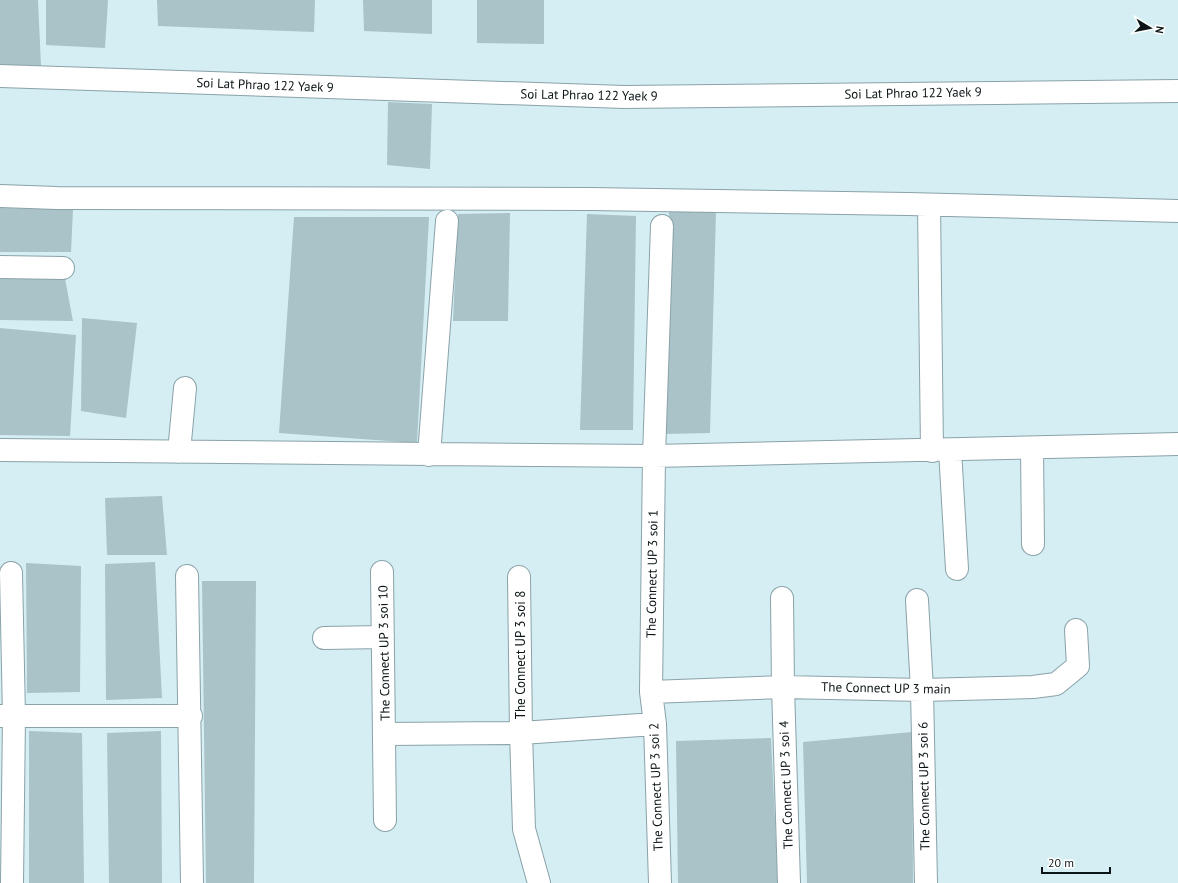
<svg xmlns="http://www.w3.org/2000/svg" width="1178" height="883" font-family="'PT Sans',sans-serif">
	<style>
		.building { fill: #a9c3c8 }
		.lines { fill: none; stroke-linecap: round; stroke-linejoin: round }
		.minor-casing { stroke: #8aa2a8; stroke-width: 24 }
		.minor { stroke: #fff; stroke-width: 22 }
		.labels { text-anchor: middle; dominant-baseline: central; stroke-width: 3; stroke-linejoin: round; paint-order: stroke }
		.street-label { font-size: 13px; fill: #0b1416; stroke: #fff }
	</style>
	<rect width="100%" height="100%" fill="#d4eef4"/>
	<path class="building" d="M0,0H38L41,66L0,65Z
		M46,0H108L105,48L46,45Z
		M157,0H315L314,32L158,26Z
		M363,0H432V34L364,31Z
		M477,0H544V44L477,43Z
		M388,102L432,104L430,169L387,165Z
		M0,208L73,209L71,252H0Z
		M669,209L716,211L710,433L665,434Z
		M510,213L508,321H453L458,214Z
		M587,214L636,216L633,430H580Z
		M294,217H429L417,443L279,433Z
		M63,268L73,321L0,320V270Z
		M82,318L137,323L126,418L81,411Z
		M0,328L76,335L70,436L0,435Z
		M162,496L167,555H107L105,498Z
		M155,562L162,698L106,700L105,564Z
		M26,563L81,566L80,692L27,693Z
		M202,581H256L254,883H206Z
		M29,731L82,733L84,883H29Z
		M161,731L162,883H109L107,733Z
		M912,732L913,883H807L803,742Z
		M771,738L778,883H678L676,741Z"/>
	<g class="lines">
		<defs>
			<path id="minor" d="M0,76L624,97L1178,91
				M0,196L57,198L591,199L908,204L1178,211
				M929,205L932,451
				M0,267L63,268
				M1032,448L1033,544
				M0,450L654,456L1178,444
				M950,450L957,569
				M179,452L185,388
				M429,455L447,221
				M382,572L385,820
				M11,573L14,716L12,883
				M187,576L192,883
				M519,577L521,733L524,829L539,883
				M782,598L783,687L789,883
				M917,600L922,690L926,883
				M324,638L383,637
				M651,692L783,687L922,690L1033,687L1056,684L1078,666L1076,630
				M0,716H191
				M385,734L521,733L655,724
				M660,883L655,724L651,692L654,456L662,226"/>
		</defs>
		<use href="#minor" class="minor-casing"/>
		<use href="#minor" class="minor"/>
	</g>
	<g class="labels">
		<g class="street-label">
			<text transform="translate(265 85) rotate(2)">Soi Lat Phrao 122 Yaek 9</text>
			<text transform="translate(913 93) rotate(-1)">Soi Lat Phrao 122 Yaek 9</text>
			<text transform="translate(589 95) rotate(1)">Soi Lat Phrao 122 Yaek 9</text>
			<text transform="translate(652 574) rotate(-89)">The Connect UP 3 soi 1</text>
			<text transform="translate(384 653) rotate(-91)">The Connect UP 3 soi 10</text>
			<text transform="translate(520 655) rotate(-90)">The Connect UP 3 soi 8</text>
			<text transform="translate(886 688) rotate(1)">The Connect UP 3 main</text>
			<text transform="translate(786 785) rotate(-92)">The Connect UP 3 soi 4</text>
			<text transform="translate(924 786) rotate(-91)">The Connect UP 3 soi 6</text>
			<text transform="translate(656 787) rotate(-92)">The Connect UP 3 soi 2</text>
		</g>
	</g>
	<g transform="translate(1150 28) rotate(100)" stroke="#ffffff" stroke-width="3" paint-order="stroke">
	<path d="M0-3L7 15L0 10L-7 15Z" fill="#0b1416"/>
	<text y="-6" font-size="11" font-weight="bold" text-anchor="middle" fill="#0b1416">N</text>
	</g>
	<path d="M1042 867v6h68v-6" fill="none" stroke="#0b1416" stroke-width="2"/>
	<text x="1048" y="867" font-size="12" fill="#0b1416" stroke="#ffffff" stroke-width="3" paint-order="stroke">20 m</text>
</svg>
